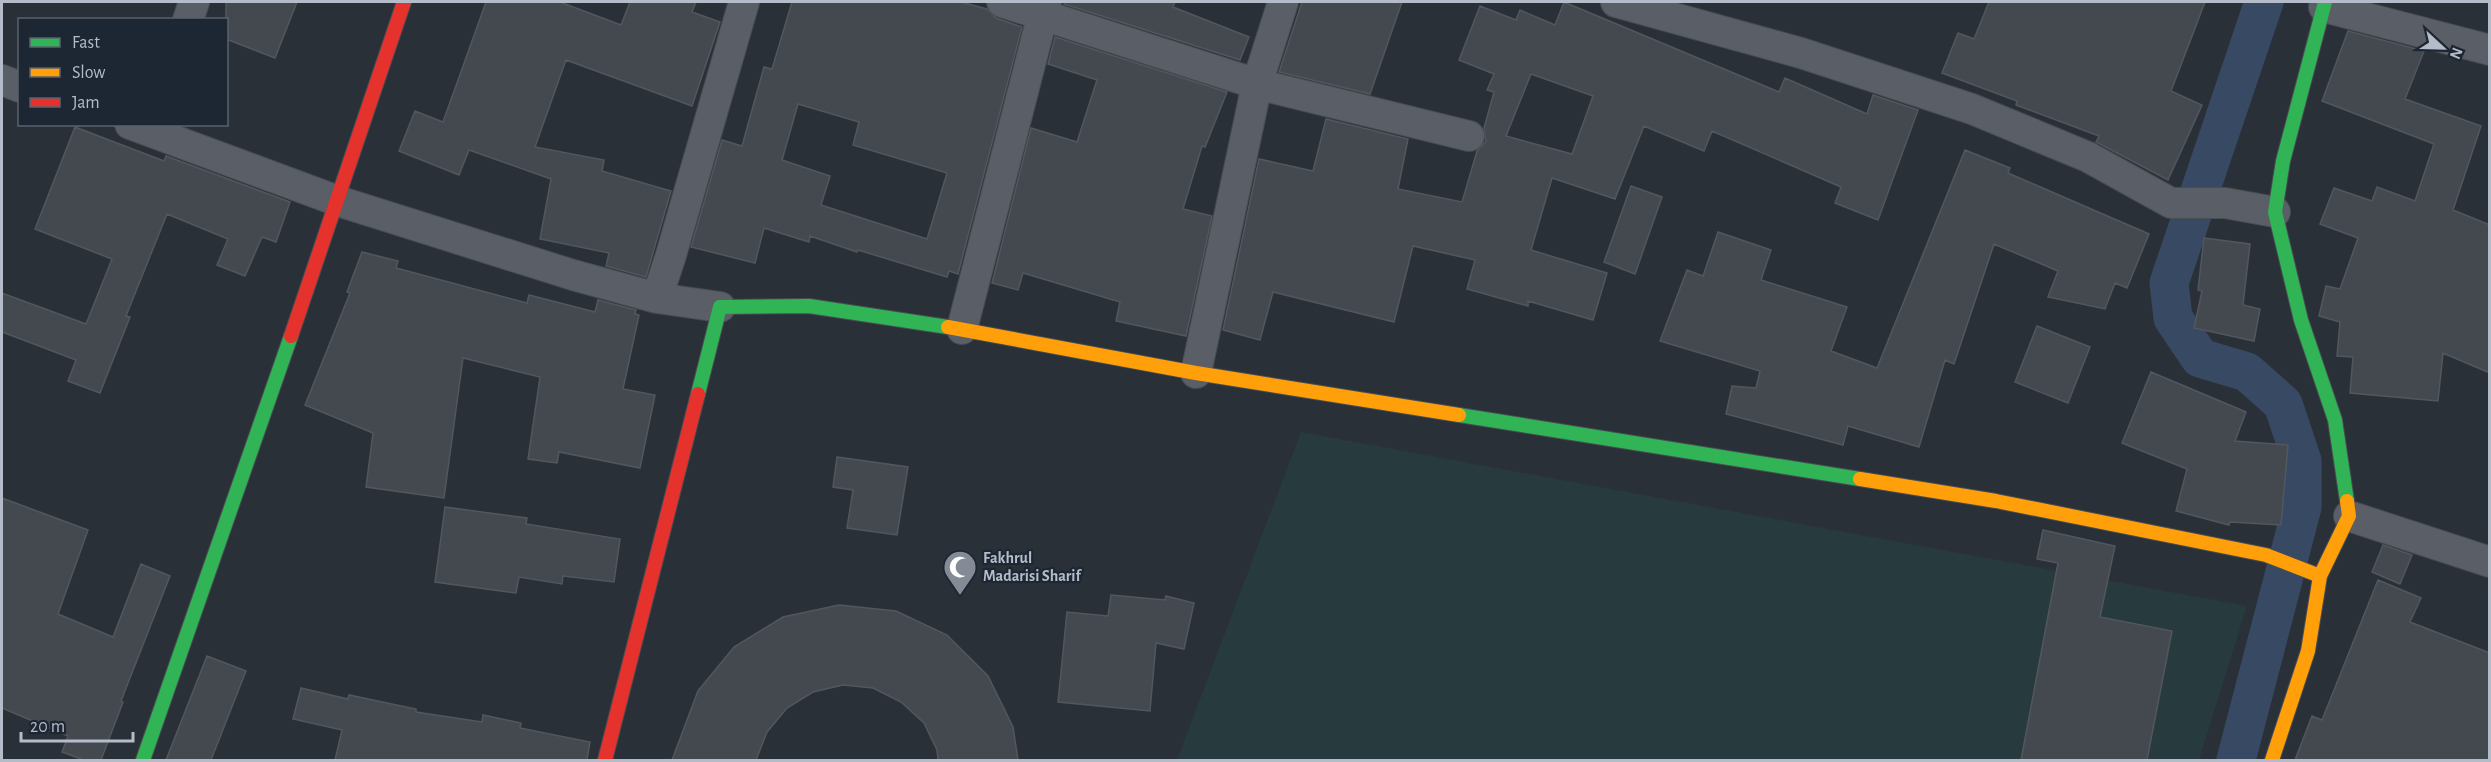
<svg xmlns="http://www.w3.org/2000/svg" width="2491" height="762" font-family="'Alegreya Sans',sans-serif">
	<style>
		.green { fill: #273a3e }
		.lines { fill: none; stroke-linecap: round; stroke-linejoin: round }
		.canal { stroke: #384963; stroke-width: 39 }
		.building { fill: #444950; stroke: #52575f; stroke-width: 1.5; fill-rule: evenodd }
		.street-casing { stroke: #484c53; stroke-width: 32 }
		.fast-casing { stroke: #484c53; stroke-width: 16 }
		.slow-casing { stroke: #484c53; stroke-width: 16 }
		.jam-casing { stroke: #484c53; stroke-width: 16 }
		.street { stroke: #5a5e66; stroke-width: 30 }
		.fast { stroke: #30b455; stroke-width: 14 }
		.slow { stroke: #ff9f0a; stroke-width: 14 }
		.jam { stroke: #e5322d; stroke-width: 14 }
		.labels { text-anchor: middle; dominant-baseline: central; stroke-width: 4.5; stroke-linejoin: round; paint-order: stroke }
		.poi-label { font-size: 16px; font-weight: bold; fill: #b4bcc9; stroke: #1d2633; text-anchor: start }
	</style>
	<rect width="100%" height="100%" fill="#2a3038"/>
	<path class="green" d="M1301,432L2247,606L2199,760H1177Z"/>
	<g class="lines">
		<path class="canal" d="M2236,760L2302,507V461L2283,404L2247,372L2200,358L2173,318L2169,283L2264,2"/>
	</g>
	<path class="building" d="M226,2H297L275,58L226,39Z
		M486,2H560L621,25L630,2H696L692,12L720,22L692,106L566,60L535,147L604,160L602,171L671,191L646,277L606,266L609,253L540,239L551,179L469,150L459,175L399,151L415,111L443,122Z
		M792,2H961L987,9L996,18L1022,27L958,274L949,271L947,277L858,250L857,252L810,236L809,242L764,228L755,263L691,247L722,140L742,146L764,67L772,69ZM798,104L859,122L853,145L947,173L927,239L821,205L830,176L782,160Z
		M1065,2H1175L1173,7L1249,37L1240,60L1064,4Z
		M1302,2H1402L1370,94L1279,72Z
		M1564,2L1779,92L1785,78L1867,114L1873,95L1918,110L1878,220L1835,203L1841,187L1712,131L1704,151L1644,126L1615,199L1552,178L1531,250L1607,273L1593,320L1528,301V306L1467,289L1475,260L1413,246L1394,322L1273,292L1260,340L1223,330L1259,159L1313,171L1326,119L1408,139L1398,189L1462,202L1477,151L1486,141L1484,128L1494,92L1487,90L1494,74L1459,60L1480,6L1516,20L1520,10L1555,25ZM1531,74L1593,96L1572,154L1506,136Z
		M1989,2H2205L2171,91L2202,105L2168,180L2096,142L2099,136L2016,105L2017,101L1942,73L1958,33L1974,39Z
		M2348,31L2424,51L2405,99L2481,126L2453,210L2490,225V373L2443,353L2438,401L2350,393L2353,357L2337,356L2340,322L2319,316L2326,286L2340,289L2358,238L2320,224L2334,188L2372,201L2377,187L2415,201L2434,144L2322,101Z
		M1055,37L1227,92L1205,147L1202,146L1183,209L1212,216L1186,336L1116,321L1120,302L1023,273L1018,290L992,283L1031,128L1077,142L1097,80L1048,64Z
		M75,127L164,161L166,156L290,202L276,242L262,237L245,276L217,265L228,239L167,214L126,316L130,317L100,393L68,381L76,360L2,332V293L86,324L112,259L35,229Z
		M1965,150L2010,168L2008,173L2149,234L2127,288L2115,283L2105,309L2048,297L2058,271L1994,244L1954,364L1945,360L1919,447L1848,426L1843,445L1726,414L1732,386L1756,388L1760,371L1660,341L1687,270L1703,276L1718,232L1771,250L1761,280L1847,307L1831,351L1877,368Z
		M1631,186L1662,197L1635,274L1604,262Z
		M2204,238L2250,244L2243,305L2260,309L2254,341L2194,328L2202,291L2198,290Z
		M362,252L398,261L396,268L527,303L529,295L595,312L598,300L636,310L635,314L639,315L623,389L655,395L640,468L559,452L557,463L528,459L540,377L463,358L444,498L366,487L373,433L305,405L350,293L347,292Z
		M2037,326L2090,347L2068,403L2015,382Z
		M2151,372L2246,412L2235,441L2288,445L2281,525L2230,522L2229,525L2176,511L2187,469L2122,443Z
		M837,457L908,467L897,535L847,528L853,490L833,487Z
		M2,498L88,530L58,614L113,637L141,564L170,576L121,701L123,702L101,760H84L62,752L68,736L2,708Z
		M445,507L527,518L526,524L620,539L614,582L563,576L562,584L519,577L516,593L435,582Z
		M2043,530L2115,546L2100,617L2172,631L2147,760H2021L2058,563L2037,559Z
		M2383,545L2412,555L2400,584L2372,572Z
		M2378,580L2421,598L2410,622L2490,653V760H2295L2312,716L2322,720Z
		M1111,595L1165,600L1166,596L1194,603L1184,649L1156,643L1150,711L1058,702L1067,612L1108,616Z
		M839,605L896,611L947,635L988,676L1013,727L1018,760H938L937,750L924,723L901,702L873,688L843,685L813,692L787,708L767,732L756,760H672L698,691L734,647L783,617Z
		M207,656L246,671L211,760H166Z
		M301,688L348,699L349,695L416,709V712L482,722L483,715L521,723L520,728L590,742L587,760H335L342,730L293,719Z"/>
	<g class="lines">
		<defs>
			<path id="street" d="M1002,2L1257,84L1469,136
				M1616,2L1801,53L1972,109L2088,157L2171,203H2225L2275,212
				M2324,7L2490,50
				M188,20L194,2
				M2,80L20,87
				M130,124L338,201L573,275L657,298L720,307
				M657,298L671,255L744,2
				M962,329L1046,2
				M1196,373L1257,84L1283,2
				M2349,516L2490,562"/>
			<path id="fast" d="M2325,2L2283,161L2275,212L2301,320L2335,420L2347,501
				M698,394L720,307L809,306L948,327
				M1459,415L1860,479
				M143,760L291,336"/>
			<path id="slow" d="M948,327L1196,373L1459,415
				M1860,479L1996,501L2266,555L2320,576
				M2272,760L2308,651L2320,576L2349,516L2347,501"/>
			<path id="jam" d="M291,336L404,2
				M605,760L698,394"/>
		</defs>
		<use href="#street" class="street-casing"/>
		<use href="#fast" class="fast-casing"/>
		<use href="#slow" class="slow-casing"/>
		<use href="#jam" class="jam-casing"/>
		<use href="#street" class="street"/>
		<use href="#fast" class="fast"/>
		<use href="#slow" class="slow"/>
		<use href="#jam" class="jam"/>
	</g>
	<defs>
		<symbol id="mosque-pin" viewBox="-11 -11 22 30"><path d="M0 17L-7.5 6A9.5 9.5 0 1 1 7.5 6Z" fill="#848b96" stroke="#1d2633"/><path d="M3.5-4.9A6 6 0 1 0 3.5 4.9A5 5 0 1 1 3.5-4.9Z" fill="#fff"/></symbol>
	</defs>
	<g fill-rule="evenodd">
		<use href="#mosque-pin" x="941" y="548" width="38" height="52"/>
	</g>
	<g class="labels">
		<g class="poi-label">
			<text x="983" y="558">Fakhrul<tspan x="983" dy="18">Madarisi Sharif</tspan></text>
		</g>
	</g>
	<rect width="2491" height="762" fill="none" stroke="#b4bcc9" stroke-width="6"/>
	<rect x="18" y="18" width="210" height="108" fill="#1d2633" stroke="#59626f" stroke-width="1.5"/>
	<rect x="30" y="38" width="30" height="9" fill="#30b455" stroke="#59626f" stroke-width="1.5"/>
	<text x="72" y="48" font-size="18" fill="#b4bcc9">Fast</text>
	<rect x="30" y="68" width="30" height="9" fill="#ff9f0a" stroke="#59626f" stroke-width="1.5"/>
	<text x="72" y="78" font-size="18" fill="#b4bcc9">Slow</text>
	<rect x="30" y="98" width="30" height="9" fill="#e5322d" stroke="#59626f" stroke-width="1.5"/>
	<text x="72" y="108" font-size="18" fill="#b4bcc9">Jam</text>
	<g transform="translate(2443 48) rotate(112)" stroke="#1d2633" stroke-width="4.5" paint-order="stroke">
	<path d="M0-4.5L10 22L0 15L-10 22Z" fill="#b4bcc9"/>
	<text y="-9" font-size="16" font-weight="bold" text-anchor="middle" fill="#b4bcc9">N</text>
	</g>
	<path d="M21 732v9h112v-9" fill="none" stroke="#b4bcc9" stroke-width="3"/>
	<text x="30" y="732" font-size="18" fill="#b4bcc9" stroke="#1d2633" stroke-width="4.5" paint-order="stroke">20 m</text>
</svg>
